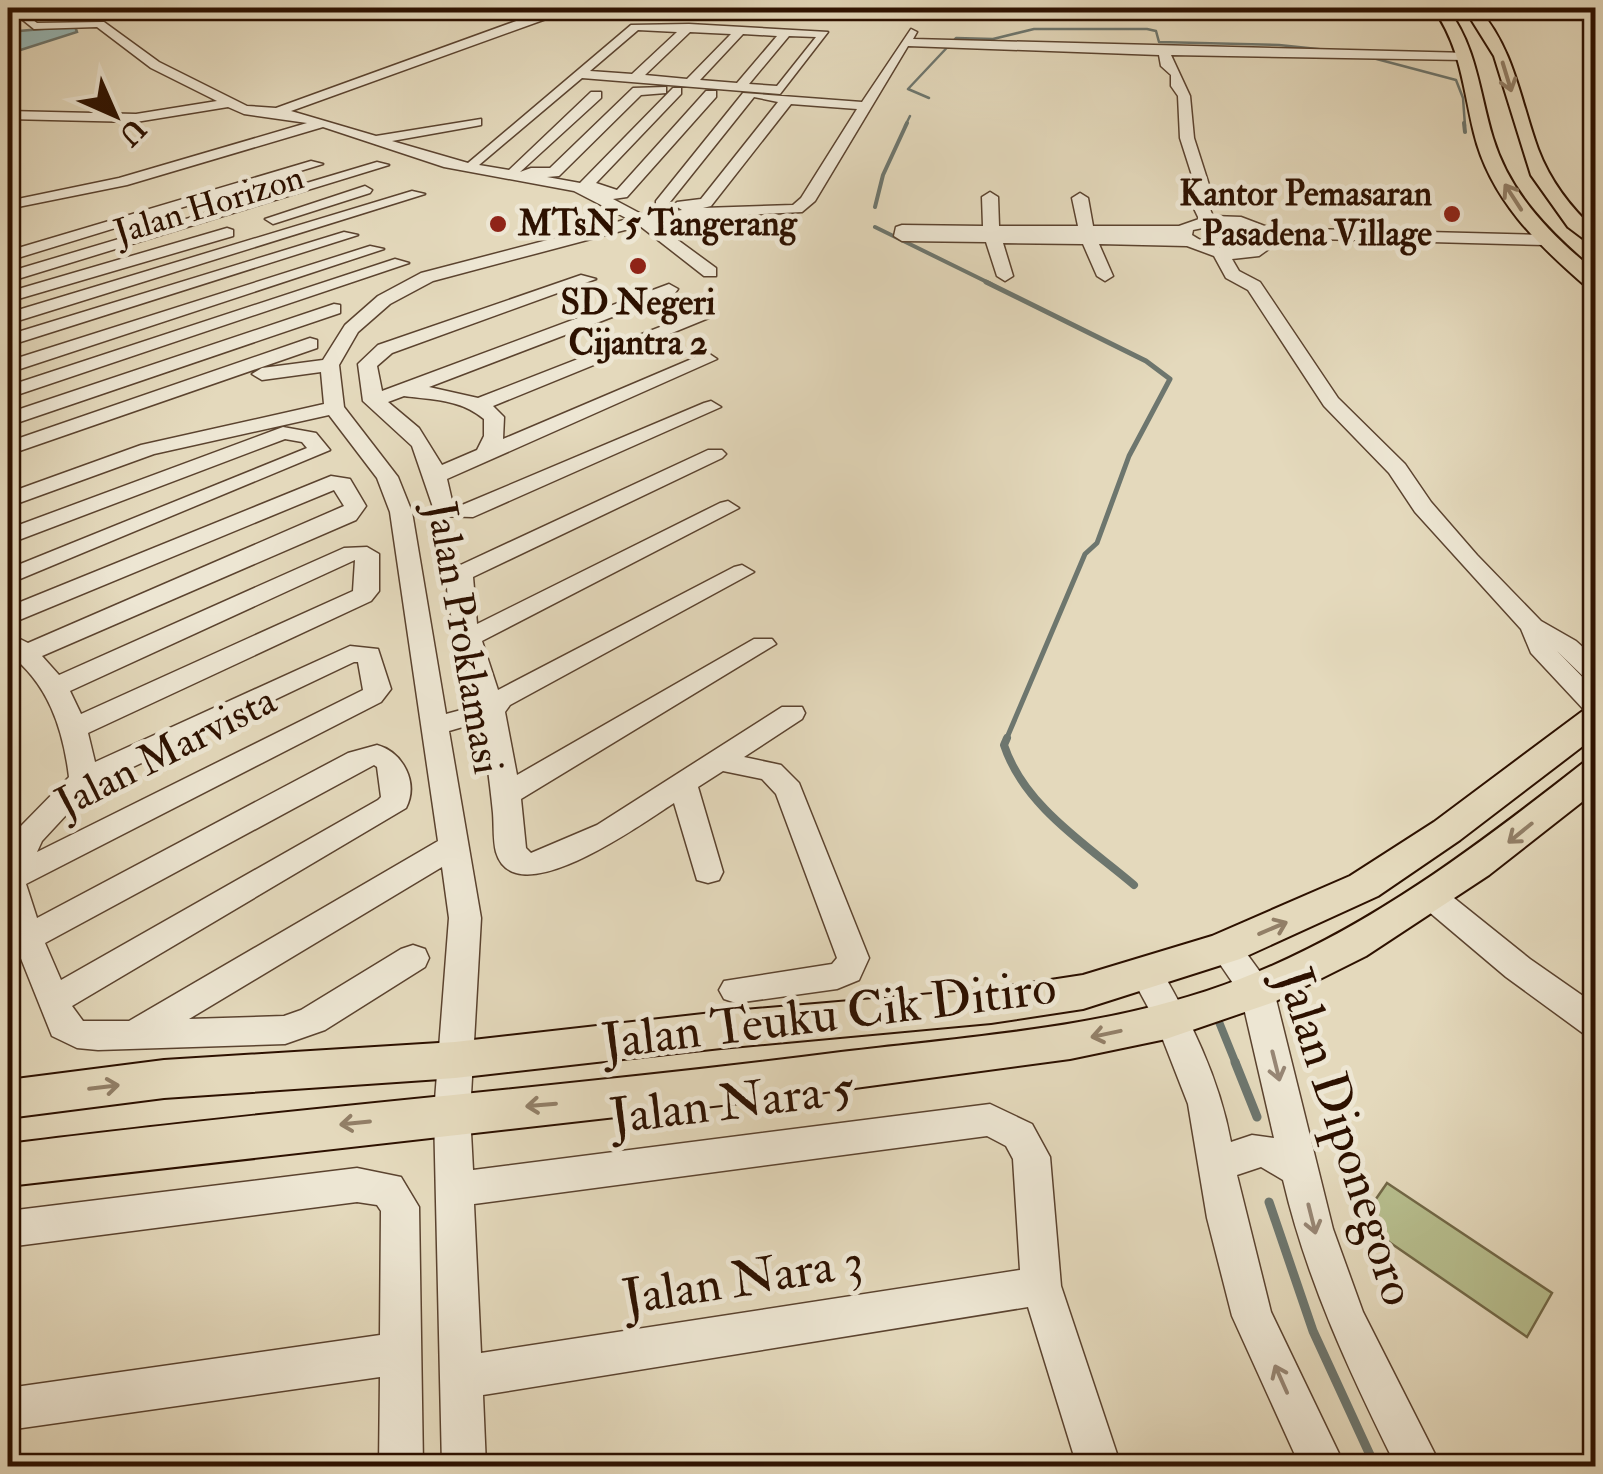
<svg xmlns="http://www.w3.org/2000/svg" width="1603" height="1474" font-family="'IM FELL Double Pica',serif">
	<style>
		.green { fill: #b7be8e; stroke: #726847; stroke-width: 2.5 }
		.water { fill: #98b9b8; stroke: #6d766e; stroke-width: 2.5 }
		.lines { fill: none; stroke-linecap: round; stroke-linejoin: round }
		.stream-far4 { stroke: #6d766e; stroke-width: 2.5 }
		.stream-far3 { stroke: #6d766e; stroke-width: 4 }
		.stream-far2 { stroke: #6d766e; stroke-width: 5 }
		.stream-far1 { stroke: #6d766e; stroke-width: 8 }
		.stream { stroke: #6d766e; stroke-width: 9 }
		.minor-casing { stroke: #5b432f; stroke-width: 3 }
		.major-casing { stroke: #2d1100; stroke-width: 4 }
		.minor { fill: #ede6d3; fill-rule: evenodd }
		.major { fill: #e4d9bc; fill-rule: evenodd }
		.oneway { stroke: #927f67 }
		.oneway2 { stroke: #978674 }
		.poi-dot { fill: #8f2418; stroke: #ede6d3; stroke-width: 4 }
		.labels { text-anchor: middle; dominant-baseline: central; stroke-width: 10; stroke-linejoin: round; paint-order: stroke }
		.far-poi-label { font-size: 35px; font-weight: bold; fill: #2d1100; stroke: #ede6d3; text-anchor: end }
		.far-street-label { font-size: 35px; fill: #2d1100; stroke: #ede6d3 }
		.street-label { font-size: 42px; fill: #2d1100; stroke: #ede6d3 }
		.near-street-label { font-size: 50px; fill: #2d1100; stroke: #ede6d3 }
	</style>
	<rect width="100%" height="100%" fill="#e4d9bc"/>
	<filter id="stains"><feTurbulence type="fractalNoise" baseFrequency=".002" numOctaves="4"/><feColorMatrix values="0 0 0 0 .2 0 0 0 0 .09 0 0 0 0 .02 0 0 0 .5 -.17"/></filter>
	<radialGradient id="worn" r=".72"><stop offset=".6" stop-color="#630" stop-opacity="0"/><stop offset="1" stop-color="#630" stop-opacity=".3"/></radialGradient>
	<path class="green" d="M1387,1183L1552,1293L1527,1337L1360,1222Z"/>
	<path class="water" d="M75,26L77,32L8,54V32Z"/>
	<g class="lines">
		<path class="stream-far4" d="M1369,57L1456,80L1463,98L1465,126
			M929,98L908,89L956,38L993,39L1034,29H1147L1156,31L1159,42L1279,45L1337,51
			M905,126L910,116"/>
		<path class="stream-far3" d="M1464,123L1465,132
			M875,207L883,175L907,123
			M875,227L991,284"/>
		<path class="stream-far2" d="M986,282L1146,361L1170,379L1129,456L1097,543L1085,554L1006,740"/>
		<path class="stream-far1" d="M1007,738L1004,745C1024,806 1087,845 1134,885
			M1217,1017L1236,1064"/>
		<path class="stream" d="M1235,1062L1257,1117
			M1269,1202L1313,1331L1370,1455"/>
		<defs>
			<path id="minor" d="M8,8H17L37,23L104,22L159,62L247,106L276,108L552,8H564L546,19L291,111L376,136L481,119V125L476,126L392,141L468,163L631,25L689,24L828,32L780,94L582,78L479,165L509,170L591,92H601V98L520,172L531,168H550L633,88L666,87V93L641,95L559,176L547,177L580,183L673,88H681V94L596,183L617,190L706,91H716V97L627,197L613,199L645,216L682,210L674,205L677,202L701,199L778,102L754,97L666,207H656V201L743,93L862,102L911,29L917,32L913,39L1469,53L1465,60L1171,55L1190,96L1194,138L1210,188L1205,198L1213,216L1241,217L1270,228L1545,235L1553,240L1545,245L1278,238L1280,241L1259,256L1232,259L1239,271L1260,282L1338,398L1405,464L1431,502L1477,555L1541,621L1576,641L1596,659V682L1587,680L1557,651L1596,691V715L1587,713L1531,653L1521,629L1415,512L1389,473L1324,406L1248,290L1226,278L1214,256L1187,246L1099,244L1113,276L1105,281L1097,276L1083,244L1003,243L1013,276L1005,281L997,276L986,242L902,241L894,236L896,227L902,225L983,226L982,197L990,192L998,197L999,226H1078L1072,198L1080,193L1088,198L1093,226H1179L1199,219L1189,198L1196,188L1180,138L1178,96L1171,86V75L1161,66L1159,55L908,46L815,201L802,212L689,218L656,224L716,268V276H704L640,226L433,281L390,304L358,332L339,365L344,407L398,477L412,512L446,714L476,706L448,604L447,587L454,568L708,450H722L726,454L722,458L473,577L477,624L720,503L728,501L739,508L482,641L498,690L734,567L742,565L754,572L510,705L505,712L517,775L754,639H772L776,644L521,799L526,848L531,853L597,825L782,707H802L805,713L802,719L744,757L781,765L799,783L869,958L859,980L837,989L736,1003L724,999L719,990L724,981L832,964L837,958L776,794L762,779L723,771L698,787L723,872L719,880L708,883L697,880L674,803C644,822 515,917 496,852C493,841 494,825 493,813C490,783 486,752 480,722L449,731L481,918L470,1113L473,1170L990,1104L1032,1124L1050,1157L1061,1286L1121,1466H1077L1028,1307L483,1395L486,1466H442L434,1113L449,918L442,867L189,1019L284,1016L301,1010L401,949L413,945L425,949L429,958L425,967L325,1030L285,1044L98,1050L77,1048L52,1036L8,926V851L19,828L69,777C63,728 48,683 8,653V633L28,643L344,506L334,490L17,621L8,623V607L331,476L350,479L366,506L356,520L42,656L59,675L344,548L367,547L379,554V591L371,601L88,733L95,762L350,646L378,649L391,689L381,702L26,884L37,918L348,753L377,745C403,752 419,783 406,808L72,1006L83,1021H129L438,841L390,512L377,478L329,415L154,454L8,507V493L141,445L324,404L321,372L262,380L252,374L262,368L323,360L345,325L378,296L421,273L628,219L574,191L444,167L323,127L127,185L8,209V201L119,178L307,123L244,114L228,107L136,122L8,119V111L136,114L217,101L151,68L97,27L34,29ZM638,30L677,32L632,74L590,71ZM690,32L731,34L687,79L645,75ZM743,34L777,36L737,83L700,80ZM789,36L816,37L777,86L749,84ZM791,104L857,109L801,198L793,205L703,208L711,206ZM1217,225L1244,228L1263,240C1242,256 1213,249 1192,235L1193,230ZM355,560L353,591L81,714L70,691ZM354,662H358L363,690L37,852L42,841L93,786ZM374,765L377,767L381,797L378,800L61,980L45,943ZM987,1136L1006,1146L1013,1159L1020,1270L481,1353L474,1204Z
				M311,161L323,164L8,261V251Z
				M377,162L389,165L8,282V272Z
				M365,186L372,190L370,193L273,224L265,219Z
				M412,191L425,194L8,324V313Z
				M227,228L233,230V236L8,302V292Z
				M344,232L358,235L8,346V335Z
				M370,246L384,249L8,373V361Z
				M395,259L409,263L8,398V386Z
				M581,275L596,279L392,353L377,366L382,391L669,284L678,289L675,293L429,387L478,398L701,311L707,310L716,315L493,406L504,417L503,439L701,355L708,353L717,359L447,479L453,505H462L704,403L711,401L721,407L473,517L436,516L412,446L363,401L358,364L378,345ZM404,396C433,400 460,399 484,419V436L477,450L442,465L419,428L388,402Z
				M334,304L340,305V313L8,426V413Z
				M310,338L317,340V348L8,455V442Z
				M283,427L316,433L330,450L8,584V569L307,448L302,442L285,439L8,544V529Z
				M1433,886L1444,890L1530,959L1596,1005V1038L1584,1034L1506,977L1422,906L1417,898L1422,890Z
				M1225,936L1236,939L1274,991L1333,1229L1363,1312L1441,1466H1396C1350,1373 1307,1282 1283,1180L1261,1167L1237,1175L1271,1312L1345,1466H1300L1232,1316L1207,1218L1188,1104L1156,1022L1129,972L1133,963L1145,959L1157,963C1190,1019 1219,1077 1231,1142L1252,1135L1274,1138L1241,995L1209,948L1214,939Z
				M357,1168L401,1177L419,1207L423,1466H379L380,1377L8,1430V1388L380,1335L381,1211L377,1205L357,1202L8,1247V1211Z"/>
			<path id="major" d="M1433,8H1447C1477,47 1479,92 1493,138C1510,194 1551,235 1596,272V289L1588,288C1538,245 1490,199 1474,133C1463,88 1461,47 1433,8Z
				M1464,8H1478C1514,49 1520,99 1538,149C1550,181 1571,208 1596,231V248L1568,227L1531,175L1494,56Z
				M1596,707V736L1460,840L1378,896L1240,959L1083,1009L991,1023L721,1048L455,1078L164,1098L8,1118V1080L164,1060L455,1042L721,1012L991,989L1083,975L1212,936L1350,876L1434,822L1584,710Z
				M1596,760V791L1489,875L1366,956L1274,1002L1166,1039L1070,1059L766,1100L8,1186V1144C285,1108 564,1088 841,1052C974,1036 1114,1028 1240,979C1367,930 1477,846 1583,763Z"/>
		</defs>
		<use href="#minor" class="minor-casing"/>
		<use href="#major" class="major-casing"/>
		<use href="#minor" class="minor"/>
		<use href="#major" class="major"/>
	</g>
	<defs><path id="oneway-shaft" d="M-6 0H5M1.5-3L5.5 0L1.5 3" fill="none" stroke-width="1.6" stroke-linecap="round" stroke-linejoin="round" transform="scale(2.5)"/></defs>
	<g class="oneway">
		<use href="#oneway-shaft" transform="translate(1507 77) rotate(73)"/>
		<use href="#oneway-shaft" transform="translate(1513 197) rotate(-123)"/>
		<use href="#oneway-shaft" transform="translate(1520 833) rotate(141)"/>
		<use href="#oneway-shaft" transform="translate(1273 928) rotate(-23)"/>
		<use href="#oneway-shaft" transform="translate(1106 1034) rotate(168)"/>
		<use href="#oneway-shaft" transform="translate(104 1087) rotate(-7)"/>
		<use href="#oneway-shaft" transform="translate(541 1105) rotate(175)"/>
		<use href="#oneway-shaft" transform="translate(355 1123) rotate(174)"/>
	</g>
	<g class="oneway2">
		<use href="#oneway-shaft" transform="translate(1276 1066) rotate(76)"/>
		<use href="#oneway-shaft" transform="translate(1312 1219) rotate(76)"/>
		<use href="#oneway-shaft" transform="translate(1281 1379) rotate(-114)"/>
	</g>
	<g class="poi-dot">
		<circle cx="1452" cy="214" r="10"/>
		<circle cx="498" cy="224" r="10"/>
		<circle cx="638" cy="266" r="10"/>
	</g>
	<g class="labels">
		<g class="far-poi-label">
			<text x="1432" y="194">Kantor Pemasaran<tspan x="1432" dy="40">Pasadena Village</tspan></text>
			<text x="518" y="224" text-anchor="start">MTsN 5 Tangerang</text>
			<text x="638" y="303" text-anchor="middle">SD Negeri<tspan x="638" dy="40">Cijantra 2</tspan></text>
		</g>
		<g class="far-street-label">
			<text transform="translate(209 205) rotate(-17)">Jalan Horizon</text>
		</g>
		<g class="street-label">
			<text transform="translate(464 638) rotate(80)">Jalan Proklamasi</text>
			<text transform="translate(166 752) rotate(-27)">Jalan Marvista</text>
		</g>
		<g class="near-street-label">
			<text transform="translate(829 1015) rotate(-7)">Jalan Teuku Cik Ditiro</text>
			<text transform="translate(732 1103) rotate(-7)">Jalan Nara 5</text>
			<text transform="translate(1346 1137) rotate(72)">Jalan Diponegoro</text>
			<text transform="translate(743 1280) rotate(-9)">Jalan Nara 3</text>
		</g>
	</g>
	<rect width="1603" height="1474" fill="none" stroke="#e4d9bc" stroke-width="40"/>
	<rect x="10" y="10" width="1583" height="1454" fill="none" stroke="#2d1100" stroke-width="5"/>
	<rect x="20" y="20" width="1563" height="1434" fill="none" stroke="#2d1100" stroke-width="2.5"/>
	<g transform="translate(115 115) rotate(135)" stroke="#ede6d3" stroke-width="8" paint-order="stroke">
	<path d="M0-8L18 38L0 25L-18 38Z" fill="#2d1100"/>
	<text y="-15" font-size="28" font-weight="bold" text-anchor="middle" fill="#2d1100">U</text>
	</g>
	<rect width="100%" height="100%" filter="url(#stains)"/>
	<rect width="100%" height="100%" fill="url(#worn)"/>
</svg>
